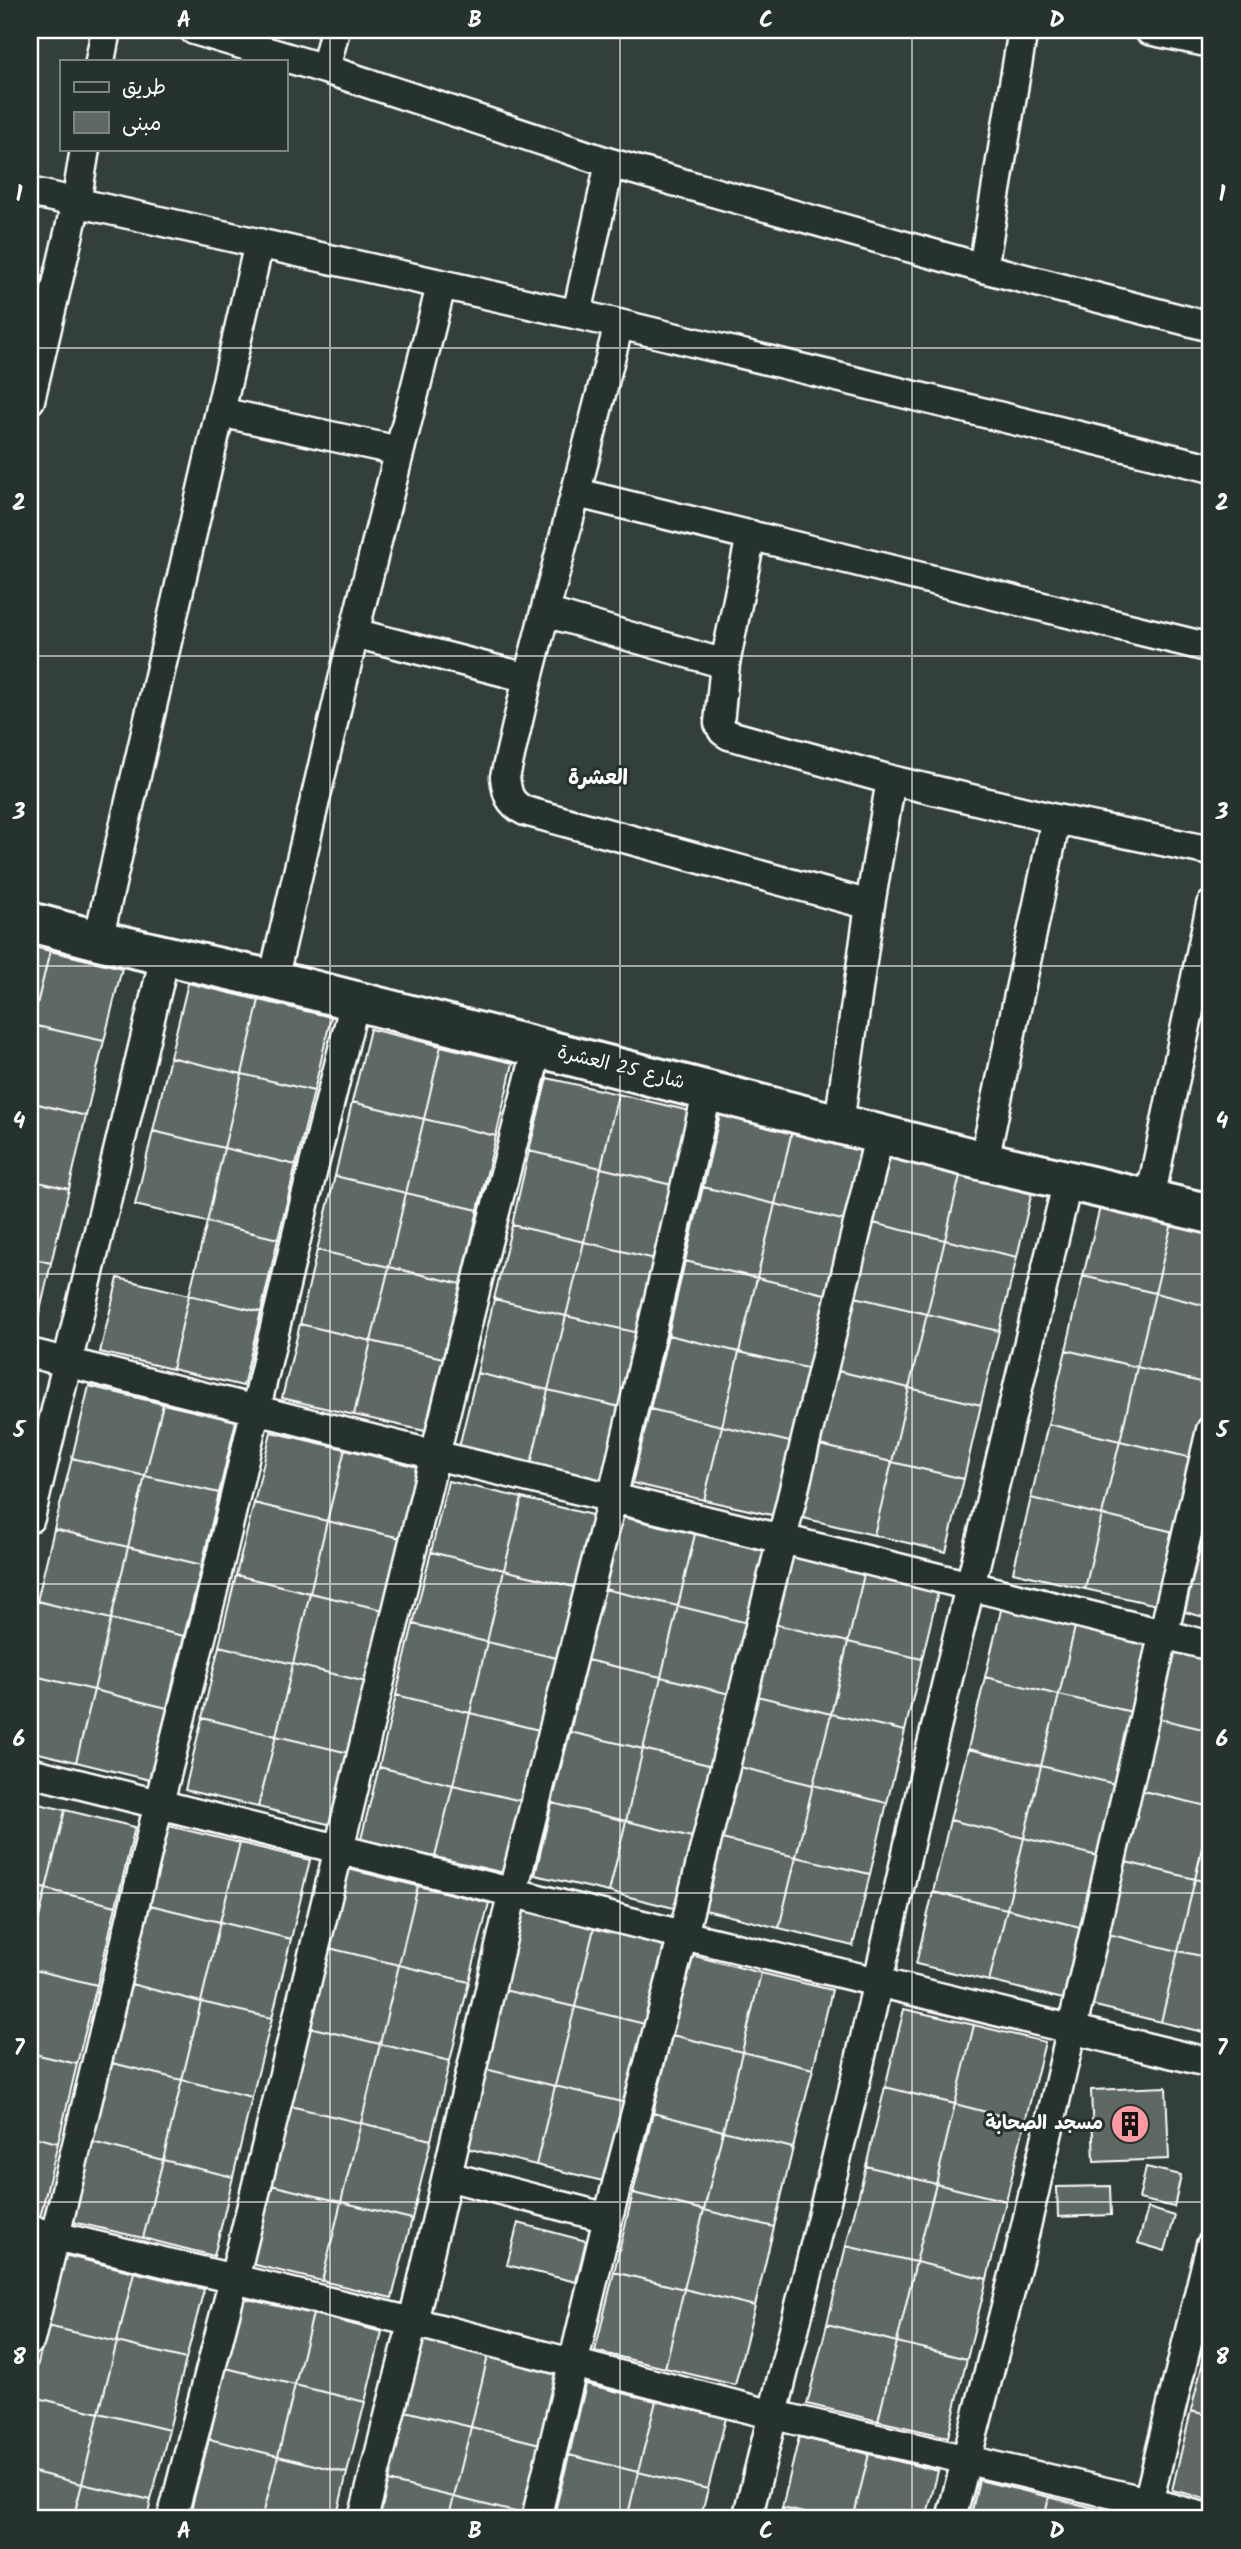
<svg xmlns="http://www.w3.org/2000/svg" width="1241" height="2549" font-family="Kalam,'Playpen Sans Arabic',sans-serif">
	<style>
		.building { fill: #5f6964; stroke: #fff; stroke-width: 2 }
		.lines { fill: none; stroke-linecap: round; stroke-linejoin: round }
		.street-casing { stroke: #fff; stroke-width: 33 }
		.secondary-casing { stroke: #fff; stroke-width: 44 }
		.street { stroke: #26332d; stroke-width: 28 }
		.secondary { stroke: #26332d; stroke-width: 38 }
		.grid { fill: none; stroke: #fff; stroke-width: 2; stroke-opacity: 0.55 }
		.labels { text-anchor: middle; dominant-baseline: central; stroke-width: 6; stroke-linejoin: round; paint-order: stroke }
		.street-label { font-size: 19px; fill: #fff; stroke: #26332d }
		.poi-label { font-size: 19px; font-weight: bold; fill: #fff; stroke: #26332d; text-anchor: end }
		.neighbourhood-label { font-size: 21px; font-weight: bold; fill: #fff; stroke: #26332d }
		.neatline { fill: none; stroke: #fff; stroke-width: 2.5 }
		.grid-label { font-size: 23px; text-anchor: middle; font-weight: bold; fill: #fff }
	</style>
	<rect width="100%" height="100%" fill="#333f3a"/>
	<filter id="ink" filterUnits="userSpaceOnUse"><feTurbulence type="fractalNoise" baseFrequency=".0143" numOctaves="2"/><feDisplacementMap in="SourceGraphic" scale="14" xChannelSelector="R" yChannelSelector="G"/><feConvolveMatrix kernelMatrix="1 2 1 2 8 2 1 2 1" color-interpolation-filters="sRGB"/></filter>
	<g filter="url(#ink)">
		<path class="building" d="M30,946L50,951L32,1025L30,1024Z
			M50,951L122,968L104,1041L32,1025Z
			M188,983L259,1000L242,1074L170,1057Z
			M259,1000L331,1017L314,1091L242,1074Z
			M32,1025L104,1041L86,1116L30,1102V1035Z
			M370,1029L441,1046L424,1119L352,1102Z
			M441,1046L513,1063L496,1136L424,1119Z
			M170,1057L242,1074L224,1148L153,1131Z
			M242,1074L314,1091L296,1165L224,1148Z
			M547,1078L618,1094L601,1168L529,1151Z
			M618,1094L690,1111L672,1185L601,1168Z
			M30,1102L86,1116L69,1189L30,1180Z
			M352,1102L424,1119L406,1193L335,1176Z
			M720,1114L792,1131L775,1204L703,1187Z
			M424,1119L496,1136L478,1210L406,1193Z
			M153,1131L224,1148L207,1222L135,1205Z
			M792,1131L864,1148L846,1221L775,1204Z
			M224,1148L296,1165L278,1239L207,1222Z
			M890,1150L962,1167L945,1240L873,1223Z
			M529,1151L601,1168L584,1242L512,1225Z
			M962,1167L1034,1183L1017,1257L945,1240Z
			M601,1168L672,1185L655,1259L584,1242Z
			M335,1176L406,1193L389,1267L317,1250Z
			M30,1180L69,1189L51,1263L30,1258Z
			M703,1187L775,1204L757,1278L685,1261Z
			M406,1193L478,1210L461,1284L389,1267Z
			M1101,1203L1173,1219L1155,1293L1083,1276Z
			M775,1204L846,1221L829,1295L757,1278Z
			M1173,1219L1211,1229V1307L1155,1293Z
			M207,1222L278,1239L261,1312L189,1295Z
			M873,1223L945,1240L927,1314L855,1297Z
			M512,1225L584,1242L566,1316L494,1299Z
			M945,1240L1017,1257L999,1331L927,1314Z
			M584,1242L655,1259L638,1333L566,1316Z
			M317,1250L389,1267L371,1341L300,1324Z
			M30,1258L51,1263L34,1337L30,1336Z
			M685,1261L757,1278L739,1352L668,1335Z
			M389,1267L461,1284L443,1358L371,1341Z
			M1083,1276L1155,1293L1137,1367L1066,1350Z
			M118,1278L189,1295L172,1369L100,1352Z
			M757,1278L829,1295L811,1369L739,1352Z
			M1155,1293L1211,1307L1209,1384L1137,1367Z
			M189,1295L261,1312L243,1386L172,1369Z
			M855,1297L927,1314L909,1388L838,1371Z
			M494,1299L566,1316L548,1390L477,1373Z
			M927,1314L999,1331L981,1405L909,1388Z
			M566,1316L638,1333L620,1407L548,1390Z
			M300,1324L371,1341L354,1415L282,1398Z
			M668,1335L739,1352L722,1426L650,1409Z
			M371,1341L443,1358L425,1431L354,1415Z
			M1066,1350L1137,1367L1120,1441L1048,1424Z
			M739,1352L811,1369L794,1443L722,1426Z
			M1137,1367L1209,1384L1192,1458L1120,1441Z
			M838,1371L909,1388L892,1462L820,1445Z
			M477,1373L548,1390L531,1464L459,1447Z
			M89,1386L163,1404L145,1476L72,1458Z
			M909,1388L981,1405L964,1479L892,1462Z
			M548,1390L620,1407L603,1481L531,1464Z
			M163,1404L236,1421L219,1493L145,1476Z
			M650,1409L722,1426L704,1500L632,1483Z
			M1048,1424L1120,1441L1102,1515L1031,1498Z
			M722,1426L794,1443L776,1516L704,1500Z
			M271,1432L345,1449L327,1521L254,1503Z
			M1120,1441L1192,1458L1174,1532L1102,1515Z
			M820,1445L892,1462L874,1535L803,1518Z
			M345,1449L418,1467L401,1538L327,1521Z
			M72,1458L145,1476L128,1547L54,1529Z
			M892,1462L964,1479L946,1552L874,1535Z
			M145,1476L219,1493L202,1565L128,1547Z
			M448,1481L522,1498L504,1570L431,1552Z
			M522,1498L596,1516L578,1588L504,1570Z
			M1031,1498L1102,1515L1085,1589L1013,1572Z
			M1211,1500V1541L1202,1539Z
			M254,1503L327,1521L310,1593L236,1575Z
			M1102,1515L1174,1532L1157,1605L1085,1589Z
			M622,1517L695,1534L678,1606L604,1589Z
			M327,1521L401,1538L384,1610L310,1593Z
			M54,1529L128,1547L111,1619L37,1601Z
			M695,1534L769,1552L752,1624L678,1606Z
			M1202,1539L1211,1541V1619L1185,1612Z
			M128,1547L202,1565L184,1636L111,1619Z
			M431,1552L504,1570L487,1642L413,1624Z
			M792,1553L865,1570L848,1642L774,1624Z
			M504,1570L578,1588L561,1659L487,1642Z
			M865,1570L939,1588L922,1659L848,1642Z
			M236,1575L310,1593L293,1664L219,1646Z
			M604,1589L678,1606L661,1677L587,1660Z
			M310,1593L384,1610L366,1682L293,1664Z
			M37,1601L111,1619L94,1690L30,1675V1631Z
			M678,1606L752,1624L734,1695L661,1677Z
			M1002,1606L1076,1623L1059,1695L985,1677Z
			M111,1619L184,1636L167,1708L94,1690Z
			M1076,1623L1150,1641L1132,1712L1059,1695Z
			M413,1624L487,1642L470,1713L396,1695Z
			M774,1624L848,1642L831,1714L757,1696Z
			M487,1642L561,1659L543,1731L470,1713Z
			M848,1642L922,1659L905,1731L831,1714Z
			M219,1646L293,1664L276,1736L202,1718Z
			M1173,1646L1211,1656V1731L1156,1718Z
			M587,1660L661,1677L643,1749L570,1732Z
			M293,1664L366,1682L349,1753L276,1736Z
			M30,1675L94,1690L76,1762L30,1751Z
			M661,1677L734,1695L717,1767L643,1749Z
			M985,1677L1059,1695L1041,1766L968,1749Z
			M94,1690L167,1708L150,1780L76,1762Z
			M396,1695L470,1713L453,1785L379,1767Z
			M1059,1695L1132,1712L1115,1784L1041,1766Z
			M757,1696L831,1714L813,1785L740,1767Z
			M470,1713L543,1731L526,1802L453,1785Z
			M831,1714L905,1731L887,1803L813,1785Z
			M202,1718L276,1736L258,1807L185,1790Z
			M1156,1718L1211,1731V1807L1139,1790Z
			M570,1732L643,1749L626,1821L552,1803Z
			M276,1736L349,1753L332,1825L258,1807Z
			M643,1749L717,1767L700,1839L626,1821Z
			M968,1749L1041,1766L1024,1838L950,1820Z
			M1041,1766L1115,1784L1098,1856L1024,1838Z
			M379,1767L453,1785L435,1857L361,1839Z
			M740,1767L813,1785L796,1857L722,1839Z
			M453,1785L526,1802L509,1874L435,1857Z
			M813,1785L887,1803L870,1874L796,1857Z
			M1139,1790L1211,1807L1195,1879L1122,1861Z
			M30,1802L65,1810L46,1889L30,1885Z
			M552,1803L626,1821L609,1892L535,1875Z
			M65,1810L135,1827L116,1906L46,1889Z
			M1211,1813V1883L1195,1879Z
			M950,1820L1024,1838L1007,1909L933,1892Z
			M626,1821L700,1839L682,1910L609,1892Z
			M169,1826L240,1843L220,1922L150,1905Z
			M1024,1838L1098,1856L1080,1927L1007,1909Z
			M722,1839L796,1857L779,1928L705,1910Z
			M240,1843L310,1860L291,1939L220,1922Z
			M796,1857L870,1874L853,1946L779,1928Z
			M1122,1861L1195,1879L1178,1951L1104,1933Z
			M348,1869L418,1886L399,1965L329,1948Z
			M1195,1879L1211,1883V1958L1178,1951Z
			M30,1885L46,1889L30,1955Z
			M418,1886L489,1903L469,1982L399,1965Z
			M46,1889L116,1906L97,1985L30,1969V1955Z
			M933,1892L1007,1909L989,1981L916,1964Z
			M150,1905L220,1922L201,2002L131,1984Z
			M1007,1909L1080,1927L1063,1999L989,1981Z
			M524,1911L594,1928L575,2007L504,1990Z
			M220,1922L291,1939L272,2018L201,2002Z
			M594,1928L664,1945L645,2024L575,2007Z
			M1104,1933L1178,1951L1161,2022L1087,2004Z
			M329,1948L399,1965L380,2044L309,2027Z
			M1178,1951L1211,1958V2034L1161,2022Z
			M691,1955L761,1973L742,2052L672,2035Z
			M399,1965L469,1982L450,2061L380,2044Z
			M30,1969L97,1985L77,2064L30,2053Z
			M761,1973L832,1990L813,2069L742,2052Z
			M131,1984L201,2002L182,2080L112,2063Z
			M504,1990L575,2007L555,2086L485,2069Z
			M201,2002L272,2018L252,2097L182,2080Z
			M575,2007L645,2024L626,2103L555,2086Z
			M904,2009L974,2025L955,2104L885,2087Z
			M974,2025L1045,2042L1025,2122L955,2104Z
			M309,2027L380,2044L361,2123L290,2106Z
			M672,2035L742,2052L723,2131L653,2113Z
			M380,2044L450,2061L431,2140L361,2123Z
			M742,2052L813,2069L793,2148L723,2131Z
			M30,2053L77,2064L58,2143L30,2136Z
			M112,2063L182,2080L163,2160L92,2142Z
			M485,2069L555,2086L536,2165L466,2148Z
			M182,2080L252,2097L233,2177L163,2160Z
			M555,2086L626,2103L607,2182L536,2165Z
			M885,2087L955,2104L936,2184L866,2166Z
			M1166,2087L1169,2159L1094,2162L1091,2090Z
			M955,2104L1025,2122L1006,2201L936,2184Z
			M290,2106L361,2123L341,2202L271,2185Z
			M653,2113L723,2131L704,2210L633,2193Z
			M361,2123L431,2140L412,2219L341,2202Z
			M723,2131L793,2148L774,2227L704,2210Z
			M30,2136L58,2143L39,2222L30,2220Z
			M92,2142L163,2160L143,2238L73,2222Z
			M163,2160L233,2177L214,2256L143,2238Z
			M866,2166L936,2184L916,2262L846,2246Z
			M1146,2167L1181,2175L1174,2207L1139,2199Z
			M936,2184L1006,2201L987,2279L916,2262Z
			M271,2185L341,2202L322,2281L251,2264Z
			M1110,2186L1111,2215L1058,2217L1057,2187Z
			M633,2193L704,2210L684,2289L614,2272Z
			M341,2202L412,2219L392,2298L322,2281Z
			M1148,2208L1175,2216L1165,2251L1138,2243Z
			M704,2210L774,2227L755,2306L684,2289Z
			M518,2223L586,2241L576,2282L507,2265Z
			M846,2246L916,2262L897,2342L827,2324Z
			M64,2255L134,2272L117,2342L47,2326Z
			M916,2262L987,2279L967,2359L897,2342Z
			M134,2272L204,2289L186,2359L117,2342Z
			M614,2272L684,2289L665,2368L595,2351Z
			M684,2289L755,2306L735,2385L665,2368Z
			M243,2298L313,2314L295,2385L226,2368Z
			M313,2314L382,2332L365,2402L295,2385Z
			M827,2324L897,2342L878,2421L807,2404Z
			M47,2326L117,2342L99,2413L30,2396Z
			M1210,2332H1211V2416L1191,2411Z
			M419,2339L488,2356L471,2427L401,2410Z
			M117,2342L186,2359L169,2430L99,2413Z
			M897,2342L967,2359L948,2437L878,2421Z
			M488,2356L558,2373L540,2444L471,2427Z
			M226,2368L295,2385L278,2456L209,2439Z
			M586,2384L656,2401L638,2472L569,2455Z
			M295,2385L365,2402L347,2473L278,2456Z
			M30,2396L99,2413L82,2484L30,2471Z
			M656,2401L726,2418L708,2489L638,2472Z
			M401,2410L471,2427L454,2497L384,2480Z
			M1191,2411L1211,2416V2500L1172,2490Z
			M99,2413L169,2430L151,2500L82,2484Z
			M471,2427L540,2444L523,2514L454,2497Z
			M799,2437L869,2454L853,2519H830L782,2508Z
			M209,2439L278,2456L262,2519H231L191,2510Z
			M869,2454L938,2471L926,2519H853Z
			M569,2455L638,2472L627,2519H553Z
			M278,2456L347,2473L336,2519H262Z
			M30,2471L82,2484L73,2519H30Z
			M638,2472L708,2489L700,2519H627Z
			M384,2480L454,2497L448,2519H374Z
			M979,2480L1049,2497L1044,2519H970Z
			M82,2484L151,2500L147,2519H73Z
			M454,2497L523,2514L522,2519H448Z
			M1049,2497L1119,2514L1117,2519H1044Z
			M782,2508L830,2519H779Z
			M191,2510L231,2519H189Z"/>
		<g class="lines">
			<defs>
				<path id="street" d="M194,30L325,69L610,163L983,268L1211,327
					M1149,30L1211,43
					M100,61L106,30
					M325,69L335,30
					M30,192L619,324L1211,468
					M983,268L1023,30
					M577,314L610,163
					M619,324L528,678L505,777C507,794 509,803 525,811L870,905
					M30,400L76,203L85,149
					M220,412L399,451
					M577,493L1211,648
					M751,535L725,664L719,723L723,731L729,735L891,780L1056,819L1211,851
					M545,612L725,664
					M354,633L528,678
					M98,940L259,243
					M273,980L354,633L441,286
					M839,1123L870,905L891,780
					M984,1161L1056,819
					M1150,1199L1211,905
					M30,1353L435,1455L782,1539L1211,1646
					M30,1518L165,956
					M30,1772L683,1935L1211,2063
					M447,2176L608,2218
					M30,2230L413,2322L774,2415L1148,2502L1211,2519
					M30,2340L159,1803L212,1594L305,1201L355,1001
					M172,2519L234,2279L486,1246L538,1047
					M363,2519L413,2322L513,1891L612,1499L708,1090
					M536,2519L608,2218L683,1935L782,1539L880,1133
					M747,2519L851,2100L926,1769L1068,1180
					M951,2519L1020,2252L1211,1430
					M1144,2519L1211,2245"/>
				<path id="secondary" d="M30,922L98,940L273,980L984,1161L1211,1214"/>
			</defs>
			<use href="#street" class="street-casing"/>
			<use href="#secondary" class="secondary-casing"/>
			<use href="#street" class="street"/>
			<use href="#secondary" class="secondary"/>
		</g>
	</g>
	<path class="grid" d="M330,30V2519M620,30V2519M912,30V2519M30,348H1211M30,656H1211M30,966H1211M30,1274H1211M30,1584H1211M30,1893H1211M30,2202H1211"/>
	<defs>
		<symbol id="building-disc" viewBox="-11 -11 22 22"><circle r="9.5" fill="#ff9aa2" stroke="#26332d"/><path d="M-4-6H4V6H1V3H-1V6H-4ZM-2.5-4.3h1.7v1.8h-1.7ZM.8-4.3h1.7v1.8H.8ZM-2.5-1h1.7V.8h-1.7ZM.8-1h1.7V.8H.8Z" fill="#111"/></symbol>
	</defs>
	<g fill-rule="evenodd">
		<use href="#building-disc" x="1108" y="2102" width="44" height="44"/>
	</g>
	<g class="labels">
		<g class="street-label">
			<text transform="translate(621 1068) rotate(14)">شارع 25 العشرة</text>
		</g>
		<g class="poi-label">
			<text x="1103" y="2124">مسجد الصحابة</text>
		</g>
		<g class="neighbourhood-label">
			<text x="598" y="778">العشرة</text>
		</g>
	</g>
	<rect width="1241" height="2549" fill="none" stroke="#26332d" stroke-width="77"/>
	<rect x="60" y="60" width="228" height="91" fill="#26332d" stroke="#7d8581" stroke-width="2"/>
	<rect x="74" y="82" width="35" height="10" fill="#26332d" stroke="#7d8581" stroke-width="2"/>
	<text x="122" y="94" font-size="21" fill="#ffffff">طريق</text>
	<rect x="74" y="112" width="35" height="21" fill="#5f6964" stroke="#7d8581" stroke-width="2"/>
	<text x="122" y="130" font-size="21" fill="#ffffff">مبنى</text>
	<rect x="38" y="38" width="1164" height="2472" class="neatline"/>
	<g class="grid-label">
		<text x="184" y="27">A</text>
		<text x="475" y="27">B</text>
		<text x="766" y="27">C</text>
		<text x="1057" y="27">D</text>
		<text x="19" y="201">1</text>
		<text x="1222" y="201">1</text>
		<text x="19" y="510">2</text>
		<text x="1222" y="510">2</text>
		<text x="19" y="819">3</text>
		<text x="1222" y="819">3</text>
		<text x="19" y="1128">4</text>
		<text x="1222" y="1128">4</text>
		<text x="19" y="1437">5</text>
		<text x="1222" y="1437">5</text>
		<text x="19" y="1746">6</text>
		<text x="1222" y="1746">6</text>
		<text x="19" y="2055">7</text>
		<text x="1222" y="2055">7</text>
		<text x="19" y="2364">8</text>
		<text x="1222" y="2364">8</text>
		<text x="184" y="2538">A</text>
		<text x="475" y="2538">B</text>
		<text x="766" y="2538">C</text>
		<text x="1057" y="2538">D</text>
	</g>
</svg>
